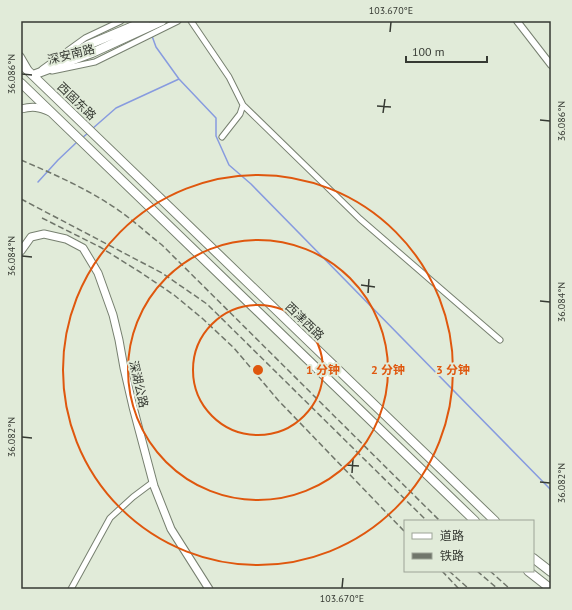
<svg xmlns="http://www.w3.org/2000/svg" width="572" height="610" font-family="'PT Sans','Noto Sans SC',sans-serif">
	<style>
		.lines { fill: none; stroke-linecap: round; stroke-linejoin: round }
		.stream { stroke: #879bdf; stroke-width: 1.5 }
		.minor-casing { stroke: #778070; stroke-width: 7 }
		.tertiary-casing { stroke: #778070; stroke-width: 8 }
		.secondary-casing { stroke: #778070; stroke-width: 9 }
		.primary-casing { stroke: #778070; stroke-width: 10 }
		.minor { stroke: #fff; stroke-width: 5 }
		.tertiary { stroke: #fff; stroke-width: 6 }
		.secondary { stroke: #fff; stroke-width: 7 }
		.primary { stroke: #fff; stroke-width: 8 }
		.rail { stroke: #70766b; stroke-width: 1.5; stroke-dasharray: 6 3; stroke-linecap: butt }
		.ticks { fill: none; stroke: #363a33; stroke-width: 1.5 }
		.ring { fill: none; stroke: #df570e; stroke-width: 2 }
		.labels { text-anchor: middle; dominant-baseline: central; stroke-width: 4; stroke-linejoin: round; paint-order: stroke }
		.street-label { font-size: 12px; fill: #363a33; stroke: #e1ebd9 }
		.centre { fill: #df570e; stroke: #e1ebd9; stroke-width: 2 }
		.ring-label { font-size: 12px; text-anchor: middle; font-weight: bold; fill: #df570e; stroke: #e1ebd9; stroke-width: 4; stroke-linejoin: round; paint-order: stroke }
		.neatline { fill: none; stroke: #363a33; stroke-width: 1.5 }
		.ticks-label { font-size: 10px; text-anchor: middle; fill: #363a33 }
	</style>
	<rect width="100%" height="100%" fill="#e1ebd9"/>
	<g class="lines">
		<path class="stream" d="M152,36L156,47L179,79L216,118V136L229,165L251,184L551,490
			M92,129L116,108L179,79
			M82,138L88,133
			M38,182L58,160L77,142"/>
		<defs>
			<path id="minor" d="M191,21L229,77L243,105L360,219L500,340
				M21,56L28,68
				M42,69L85,38L121,21
				M52,71L95,62L178,21
				M222,137L240,114L243,105
				M71,589L110,518L133,497L153,482"/>
			<path id="tertiary" d="M517,21L551,65"/>
			<path id="secondary" d="M21,109C33,106 39,107 50,112
				M21,251L31,237L44,234L66,239L83,248L98,273L113,315L119,340L124,368L133,407L154,486L171,529L209,589"/>
			<path id="primary" d="M59,61L88,45L145,21
				M21,64L495,521
				M33,75L92,53L162,21
				M21,83L475,521
				M533,558L551,572
				M528,571L551,589"/>
		</defs>
		<use href="#minor" class="minor-casing"/>
		<use href="#tertiary" class="tertiary-casing"/>
		<use href="#secondary" class="secondary-casing"/>
		<use href="#primary" class="primary-casing"/>
		<use href="#minor" class="minor"/>
		<use href="#tertiary" class="tertiary"/>
		<use href="#secondary" class="secondary"/>
		<use href="#primary" class="primary"/>
		<path class="rail" d="M21,160C56,175 90,190 121,212C135,222 148,234 162,245L440,521
			M21,199L162,273L207,304L427,521
			M42,218L100,247L140,272L174,295L203,319L234,348L278,400L405,532
			M442,571L459,589
			M449,571L469,589
			M477,571L498,589
			M490,571L510,589"/>
	</g>
	<path class="ticks" d="M390,32L391,22M22,74L32,75M377,106L391,107M383,113L385,99M540,120L550,121M22,256L32,257M361,285L375,287M368,293L369,279M540,301L550,302M22,437L32,438M346,465L359,466M352,473L353,459M540,482L550,483M342,588L343,578"/>
	<g class="ring">
		<circle cx="258" cy="370" r="65"/>
		<circle cx="258" cy="370" r="130"/>
		<circle cx="258" cy="370" r="195"/>
	</g>
	<g class="labels">
		<g class="street-label">
			<text transform="translate(71 54) rotate(-14)">深安南路</text>
			<text transform="translate(77 101) rotate(44)">西固东路</text>
			<text transform="translate(305 321) rotate(44)">西津西路</text>
			<text transform="translate(139 384) rotate(77)">深湖公路</text>
		</g>
	</g>
	<circle cx="258" cy="370" r="6" class="centre"/>
	<g class="ring-label">
		<text x="323" y="374">1 分钟</text>
		<text x="388" y="374">2 分钟</text>
		<text x="453" y="374">3 分钟</text>
	</g>
	<rect width="572" height="610" fill="none" stroke="#e1ebd9" stroke-width="44"/>
	<rect x="404" y="520" width="130" height="52" fill="#e1ebd9" stroke="#9da497"/>
	<rect x="412" y="533" width="20" height="6" fill="#ffffff" stroke="#9da497"/>
	<text x="440" y="540" font-size="12" fill="#363a33">道路</text>
	<rect x="412" y="553" width="20" height="6" fill="#70766b" stroke="#9da497"/>
	<text x="440" y="560" font-size="12" fill="#363a33">铁路</text>
	<path d="M406 56v6h81v-6" fill="none" stroke="#363a33" stroke-width="2"/>
	<text x="412" y="56" font-size="12" fill="#363a33" stroke="#e1ebd9" stroke-width="3" paint-order="stroke">100 m</text>
	<rect x="22" y="22" width="528" height="566" class="neatline"/>
	<g class="ticks-label">
		<text x="391" y="14">103.670°E</text>
		<text transform="translate(11 74) rotate(-90)" y="4">36.086°N</text>
		<text transform="translate(561 121) rotate(-90)" y="4">36.086°N</text>
		<text transform="translate(11 256) rotate(-90)" y="4">36.084°N</text>
		<text transform="translate(561 302) rotate(-90)" y="4">36.084°N</text>
		<text transform="translate(11 437) rotate(-90)" y="4">36.082°N</text>
		<text transform="translate(561 483) rotate(-90)" y="4">36.082°N</text>
		<text x="342" y="602">103.670°E</text>
	</g>
</svg>
